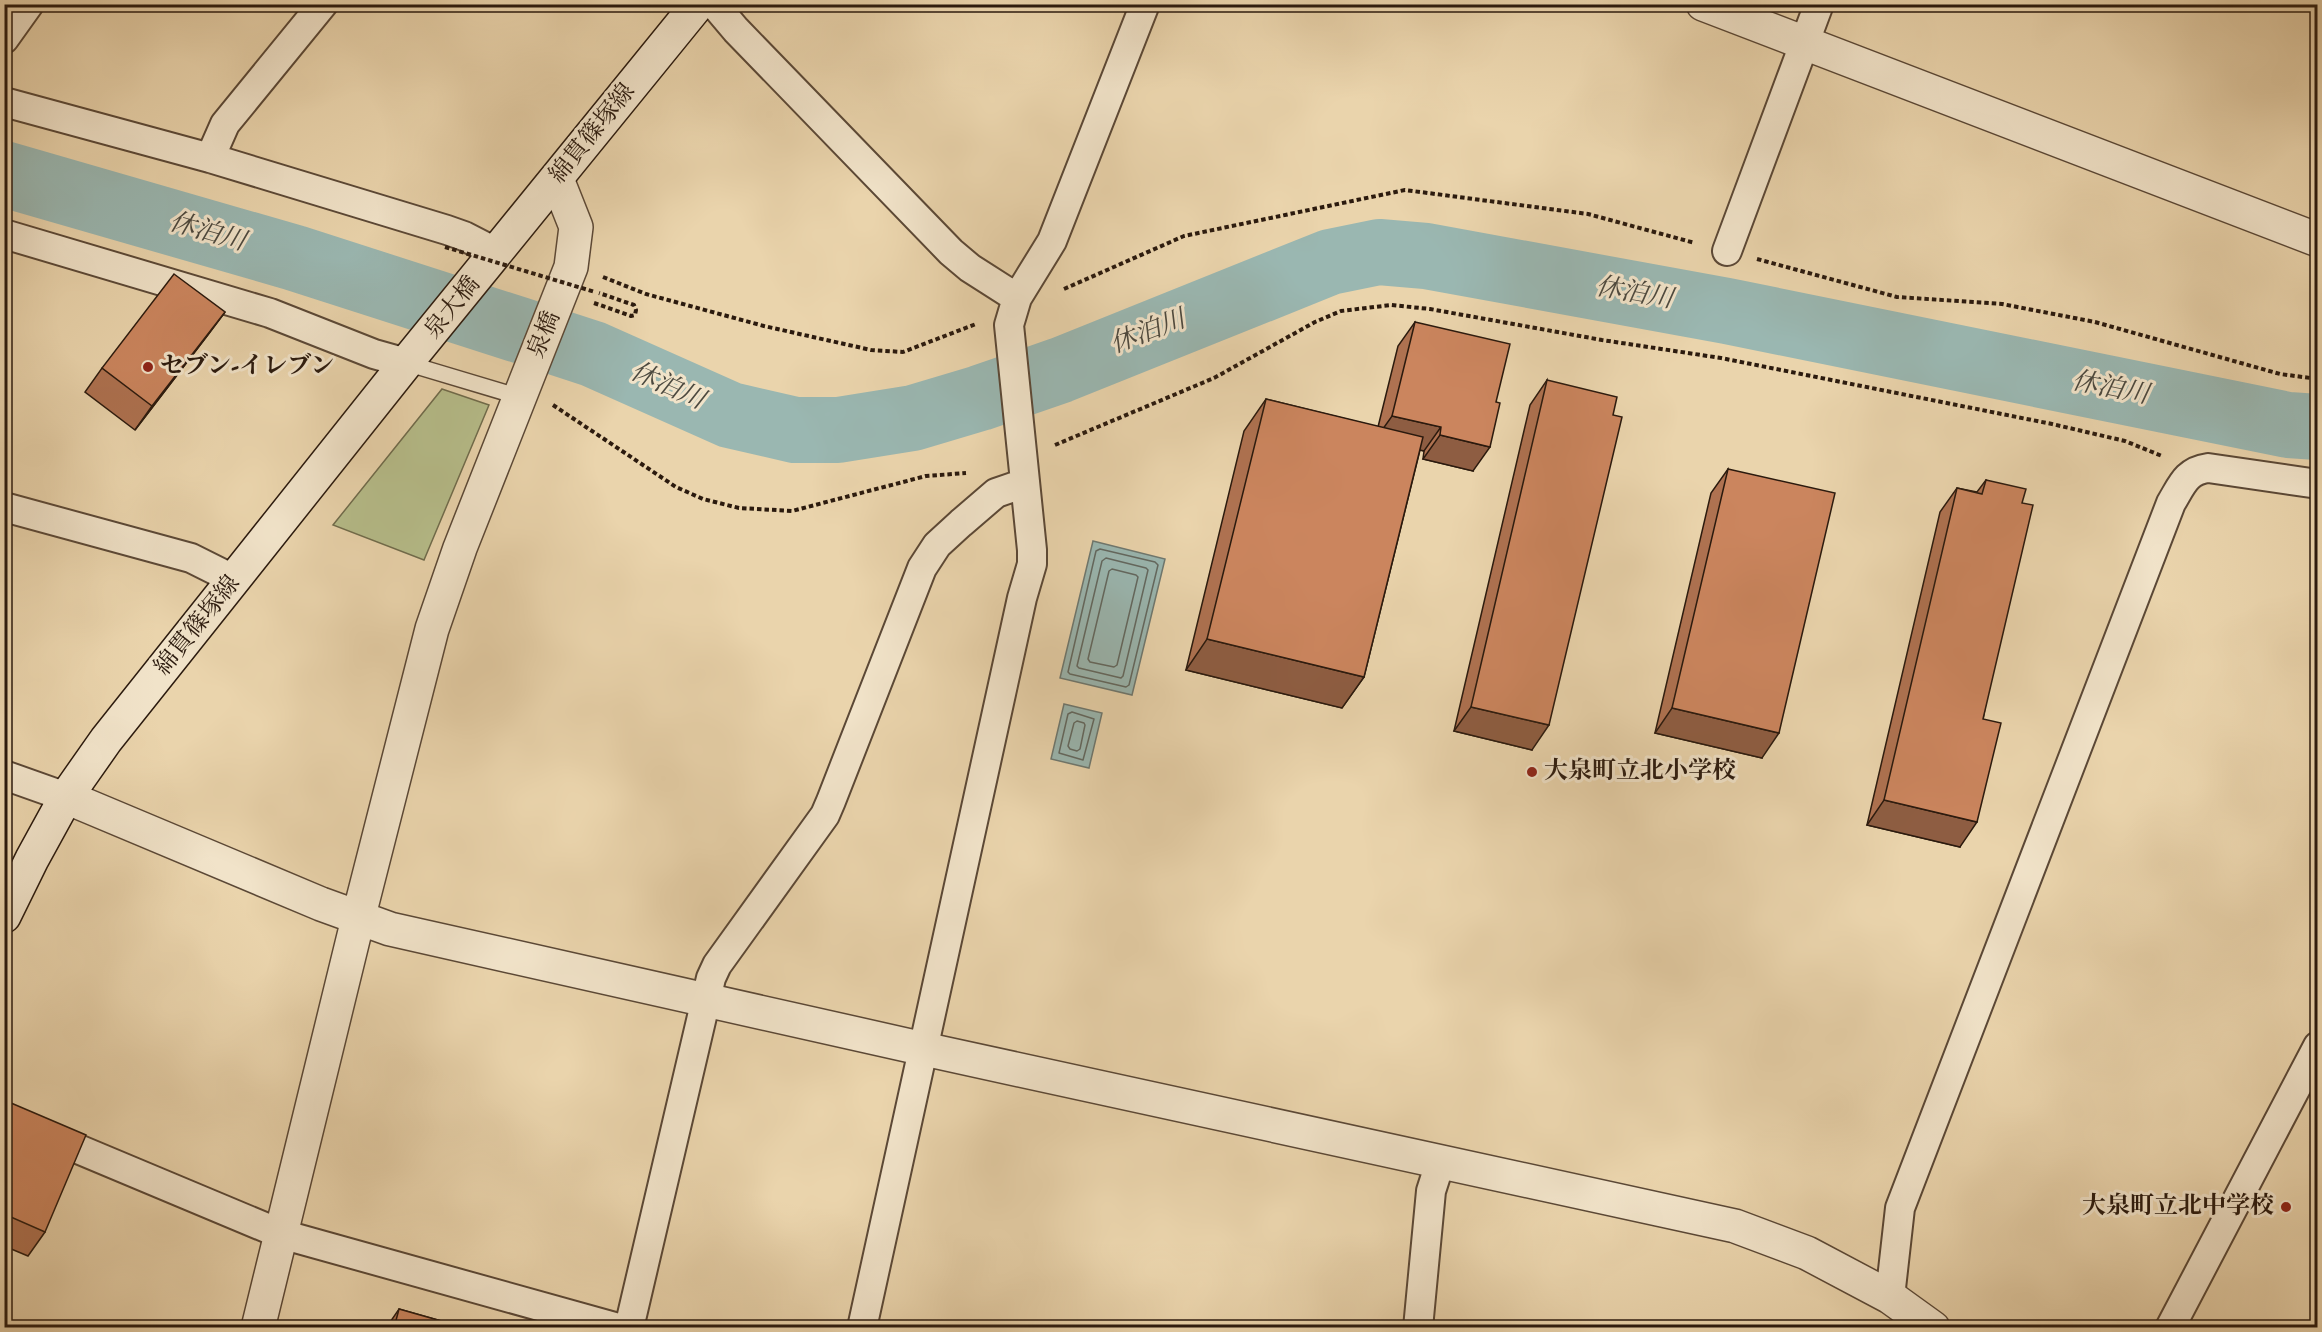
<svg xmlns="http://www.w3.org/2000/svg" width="2322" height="1332" font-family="'Sorts Mill Goudy','Noto Serif JP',serif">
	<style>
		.green { fill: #b6bd8a; stroke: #706c4c; stroke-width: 1.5 }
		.water { fill: #9ab7b1; stroke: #6e7870; stroke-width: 1.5 }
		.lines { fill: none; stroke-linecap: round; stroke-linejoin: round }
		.shore { stroke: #626860; stroke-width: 1.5 }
		.river { stroke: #9ab7b1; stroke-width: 66 }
		.service-casing { stroke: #5b4836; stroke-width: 18 }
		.minor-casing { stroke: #5b4836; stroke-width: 32 }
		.tertiary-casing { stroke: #5b4836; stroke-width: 36 }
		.secondary-casing { stroke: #2b1a0e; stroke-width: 36 }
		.path { stroke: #2b1a0e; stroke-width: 4; stroke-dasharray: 4.5 3; stroke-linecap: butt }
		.service { stroke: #f1e3c9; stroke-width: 15 }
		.minor { stroke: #f1e3c9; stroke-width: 28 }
		.tertiary { stroke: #f1e3c9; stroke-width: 33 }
		.secondary { stroke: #f1e3c9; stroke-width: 33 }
		.path-bridge { stroke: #2b1a0e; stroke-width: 4; stroke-dasharray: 4.5 3; stroke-linecap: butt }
		.wall { fill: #af7251; stroke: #2b1a0e; stroke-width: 1.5 }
		.shaded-wall { fill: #8e5d42; stroke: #2b1a0e; stroke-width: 1.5 }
		.building { fill: #cb855e; stroke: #2b1a0e; stroke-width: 1.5 }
		.poi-dot { fill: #8f2418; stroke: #f1e3c9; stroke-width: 2 }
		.labels { text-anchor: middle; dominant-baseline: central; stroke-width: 6; stroke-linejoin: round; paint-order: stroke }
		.street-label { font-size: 24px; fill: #2b1a0e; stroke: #f1e3c9 }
		.poi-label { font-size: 24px; font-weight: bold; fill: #2b1a0e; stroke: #f1e3c9; text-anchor: start }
		.water-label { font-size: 26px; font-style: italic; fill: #4c493f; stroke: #f1e3c9 }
	</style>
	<rect width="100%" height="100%" fill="#ead4ac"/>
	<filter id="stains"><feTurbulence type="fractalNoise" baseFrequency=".00333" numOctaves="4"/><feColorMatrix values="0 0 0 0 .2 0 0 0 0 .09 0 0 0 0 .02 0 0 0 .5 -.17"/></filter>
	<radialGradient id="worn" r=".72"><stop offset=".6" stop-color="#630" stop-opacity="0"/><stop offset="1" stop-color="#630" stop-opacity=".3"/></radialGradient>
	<path class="green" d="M442,389L489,405L424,560L333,525Z"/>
	<path class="water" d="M1093,541L1165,559L1132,695L1060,678Z
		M1064,704L1102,713L1089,768L1051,759Z"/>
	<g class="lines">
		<path class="shore" d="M1100,549L1155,562L1158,565L1129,685L1126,687L1070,674L1068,672L1096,551Z
			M1106,558L1146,568L1148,570L1123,676L1121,678L1079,668L1077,666L1102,561Z
			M1112,569L1136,575L1138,577L1117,665L1114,667L1090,662L1088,659L1109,571Z
			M1072,712L1094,719L1083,760L1059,753L1068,714Z
			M1077,721L1084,723L1085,725L1080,749L1077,751L1070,749L1068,746L1074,723Z"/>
		<path class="river" d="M4,174L295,258L516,329L593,354L730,415L795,430H838L913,418L980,398L1061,370L1330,262L1379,252L1426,256L1727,311L2288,425L2318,427"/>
		<defs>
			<path id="service" d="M406,363L520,397"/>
			<path id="minor" d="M714,4L736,30L951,252L970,268L1017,298
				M4,39L29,4
				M4,102L210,158L447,230L464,236L497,253
				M210,158L225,124L323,4
				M4,234L270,313L374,354L406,363
				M1727,251L1819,4
				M4,507L191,558L235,580
				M4,775L66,797
				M4,1118L281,1234L618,1328
				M1890,1297L1900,1208L2171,503C2182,485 2186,471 2208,468L2318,484
				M629,1328L711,978L717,965L825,815L831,801L922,568L937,545L961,523L996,493L1025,483
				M862,1328L1022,598L1032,564V550L1009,325L1017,298L1052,241L1145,4
				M1418,1328L1431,1191L1440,1163
				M2170,1328L2318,1046"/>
			<path id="tertiary" d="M1703,4L2318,240
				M66,797L321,904L390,929L924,1049L1735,1226L1807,1253L1890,1297L1933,1328
				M258,1328L358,919L432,629L460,548L571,267L576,227L557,179"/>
			<path id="secondary" d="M4,916L32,859L66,797L106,740L406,363L698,4"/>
		</defs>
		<use href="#service" class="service-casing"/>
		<use href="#minor" class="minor-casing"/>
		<use href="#tertiary" class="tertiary-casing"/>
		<use href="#secondary" class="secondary-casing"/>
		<path class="path" d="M1757,259L1897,297L2002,304L2095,322L2280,374L2318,379
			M603,277L646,294L764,326L871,350L903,352L976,324
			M1064,289L1184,236L1405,190L1588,214L1695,243
			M594,303L631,316L635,315L636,310L634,305L599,293
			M553,405L676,487L703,499L739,508L792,511L926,476L966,473
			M1055,445L1214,378L1315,322L1341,311L1391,305L1430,309L1602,340L1721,358L2052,424L2125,441L2162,456"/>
		<use href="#service" class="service"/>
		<use href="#minor" class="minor"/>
		<use href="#tertiary" class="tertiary"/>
		<use href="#secondary" class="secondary"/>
		<path class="path-bridge" d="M445,247L595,292"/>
	</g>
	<path class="wall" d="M225,312L207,336L135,430L85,392L102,368Z
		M1415,322L1473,471L1423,459L1424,451L1420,450L1364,677L1342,708L1186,670L1244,431L1266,399L1378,427L1398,346Z
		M1547,380L1532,750L1454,731L1530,405Z
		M1728,469L1762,758L1655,733L1711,493Z
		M1986,480L2022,503L1960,847L1867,825L1940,512L1957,488L1977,492Z
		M4,1100L45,1232L28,1256L4,1246Z
		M399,1309L466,1328H386Z"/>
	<path class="shaded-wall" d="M225,312L207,336L135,430L152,406Z
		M1392,416L1441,427L1424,451L1375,440Z
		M1440,435L1490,447L1473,471L1423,459Z
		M1207,639L1364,677L1342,708L1186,670Z
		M1471,707L1549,725L1532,750L1454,731Z
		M1672,708L1779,733L1762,758L1655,733Z
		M1884,800L1977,822L1960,847L1867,825Z"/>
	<path class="building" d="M174,274L225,312L152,406L102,368Z
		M1415,322L1510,344L1496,402L1500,403L1490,447L1440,435L1441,427L1392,416Z
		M1547,380L1617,397L1613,415L1622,417L1549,725L1471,707Z
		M1266,399L1423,437L1364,677L1207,639Z
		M1728,469L1835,493L1779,733L1672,708Z
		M1986,480L2026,489L2022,503L2033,505L1983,719L2001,723L1977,822L1884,800L1957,488L1982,494Z
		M4,1100L86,1135L45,1232L4,1214Z
		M399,1309L466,1328H394Z"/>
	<g class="poi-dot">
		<circle cx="148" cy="367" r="6"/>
		<circle cx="1532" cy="772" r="6"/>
		<circle cx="2286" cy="1207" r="6"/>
	</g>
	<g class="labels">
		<g class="street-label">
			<text transform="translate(593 134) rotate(-51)">綿貫篠塚線</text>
			<text transform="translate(453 308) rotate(-51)">泉大橋</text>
			<text transform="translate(545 335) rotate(-68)">泉橋</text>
			<text transform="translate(198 626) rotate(-51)">綿貫篠塚線</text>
		</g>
		<g class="poi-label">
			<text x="160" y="367">セブン-イレブン</text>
			<text x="1544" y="772">大泉町立北小学校</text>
			<text x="2274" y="1207" text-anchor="end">大泉町立北中学校</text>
		</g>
		<g class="water-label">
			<text transform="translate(207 233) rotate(16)">休泊川</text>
			<text transform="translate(1634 294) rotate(10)">休泊川</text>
			<text transform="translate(1148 333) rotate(-21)">休泊川</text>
			<text transform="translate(667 387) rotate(24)">休泊川</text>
			<text transform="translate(2110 389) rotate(11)">休泊川</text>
		</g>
	</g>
	<rect width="2322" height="1332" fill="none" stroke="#ead4ac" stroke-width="24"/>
	<rect x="6" y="6" width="2310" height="1320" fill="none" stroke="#2b1a0e" stroke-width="3"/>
	<rect x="12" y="12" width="2298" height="1308" fill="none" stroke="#2b1a0e" stroke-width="1.5"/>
	<rect width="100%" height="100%" filter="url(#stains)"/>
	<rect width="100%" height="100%" fill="url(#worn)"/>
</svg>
